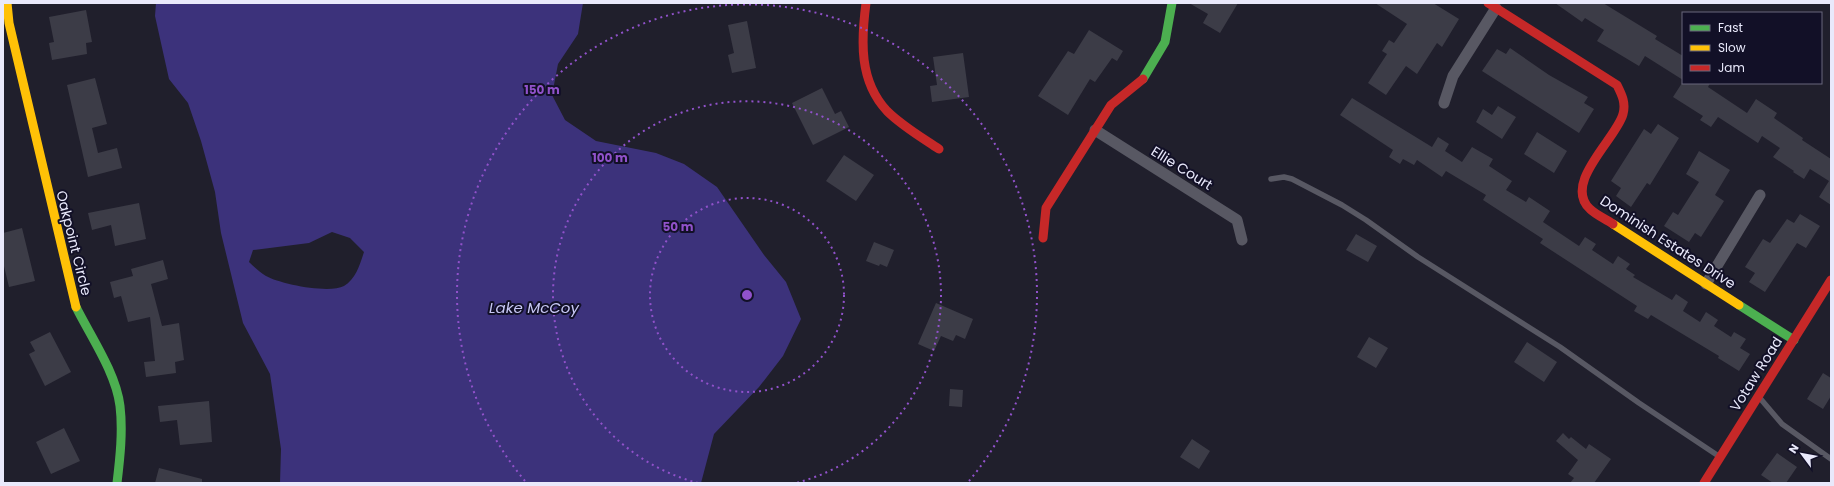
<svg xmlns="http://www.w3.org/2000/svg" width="1834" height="486" font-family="Poppins,sans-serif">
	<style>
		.water { fill: #3c327b; fill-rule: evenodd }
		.building { fill: #3c3c47 }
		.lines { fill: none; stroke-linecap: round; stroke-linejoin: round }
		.lane { stroke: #585863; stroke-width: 5.5 }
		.street { stroke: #585863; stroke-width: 11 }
		.fast { stroke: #4caf50; stroke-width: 9 }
		.slow { stroke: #ffc107; stroke-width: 9 }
		.jam { stroke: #c62828; stroke-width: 9 }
		.ring { fill: none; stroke: #9152cb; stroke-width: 2; stroke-dasharray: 2 4 }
		.labels { text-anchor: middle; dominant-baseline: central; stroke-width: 4; stroke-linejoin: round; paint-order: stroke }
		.street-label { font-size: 14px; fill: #e9e9fb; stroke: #121027 }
		.water-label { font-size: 15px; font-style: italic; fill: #c8c8f5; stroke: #121027 }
		.centre { fill: #9152cb; stroke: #121027; stroke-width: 2 }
		.ring-label { font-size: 12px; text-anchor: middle; font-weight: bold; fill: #9152cb; stroke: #121027; stroke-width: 4; stroke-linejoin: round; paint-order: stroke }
	</style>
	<rect width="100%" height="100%" fill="#201f2c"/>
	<path class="water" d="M156,3H583L578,34L558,64L552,95L565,120L596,141L656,153L684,164L717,187L764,255L786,282L801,319L783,356L759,387L714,434L701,483H280L281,449L270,374L243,323L221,233L215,192L201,141L188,103L169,79L155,16ZM332,232L350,238L364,252C360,264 356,279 344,286C329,294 280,284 266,276C260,272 254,267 249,262L253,250L309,243Z"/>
	<path class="building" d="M1189,3H1238L1220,33L1203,23L1208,14Z
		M1375,3H1433L1459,19L1442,47L1437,43L1417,74L1406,66L1386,95L1368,83L1387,54L1382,51L1389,40L1394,43L1407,24Z
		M1555,3H1603L1657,36L1655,39L1683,56V80L1645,56L1639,66L1614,51L1597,41L1604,30L1585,18L1582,22Z
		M86,10L92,42L86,43L87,54L52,60L49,43L54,42L49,17Z
		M747,21L756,68L732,73L728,55L734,53L728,25Z
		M1089,30L1123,51L1117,61L1112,58L1095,82L1090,79L1068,115L1038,96L1068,51L1074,54Z
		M1510,48L1549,75L1588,97L1584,103L1594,109L1579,133L1482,71L1497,49L1506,54Z
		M963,53L969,97L932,102L930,86L937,85L933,57Z
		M95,78L107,124L92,128L98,153L117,148L122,168L88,177L67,85Z
		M1682,83H1710L1708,87L1747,113L1756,99L1777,113L1774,118L1803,138L1802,140L1831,159V205L1819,197L1829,181L1810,169L1804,179L1793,172L1794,171L1773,157L1780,148L1762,136L1758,143L1718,117L1711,127L1700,120L1703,116L1673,97Z
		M822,88L835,114L841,111L849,127L813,145L792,103Z
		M1352,98L1432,147L1438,137L1449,144L1445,151L1462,162L1472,147L1493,159L1489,166L1512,181L1506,190L1526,202L1529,197L1550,211L1543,222L1579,246L1585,237L1596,244L1592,250L1613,264L1618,256L1630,264L1626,269L1635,275L1633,277L1672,300L1676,294L1688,302L1683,311L1700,322L1706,312L1718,320L1714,326L1731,337L1734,332L1746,339L1740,348L1750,354L1739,371L1718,358L1719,356L1651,315L1648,319L1634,311L1637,306L1540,243L1543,239L1483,200L1486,195L1446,171L1442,177L1417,160L1414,165L1403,159L1400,164L1389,157L1393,150L1340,115Z
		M1498,106L1516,117L1502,139L1476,122L1483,109L1492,115Z
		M1658,124L1679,138L1650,185L1647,183L1631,207L1616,196L1621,188L1611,181L1644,129L1651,134Z
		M1537,132L1567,151L1554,173L1524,154Z
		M1699,151L1730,170L1715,195L1724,201L1701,237L1695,233L1689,242L1664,226L1673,212L1678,215L1699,182L1686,174Z
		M844,155L874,175L856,201L826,181Z
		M139,203L146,239L115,246L111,225L92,230L88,213Z
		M1800,214L1820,226L1806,248L1797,243L1765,292L1749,282L1755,273L1745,267L1763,239L1770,243L1787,219L1794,223Z
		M22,228L35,281L9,287L3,262V233Z
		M1356,234L1377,246L1368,262L1346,250Z
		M874,242L894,250L887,267L880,264L879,266L866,261Z
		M163,260L168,279L151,284L162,326L179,323L184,360L175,362L176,373L146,377L144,362L155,361L150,317L128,322L121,296L114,298L110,282L133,276L131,269Z
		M936,303L973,319L965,339L956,335L953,341L941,336L934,351L918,344Z
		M50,332L71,372L45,386L29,354L35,351L30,342Z
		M1369,337L1388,348L1376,368L1357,357Z
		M1527,342L1557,362L1544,382L1514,362Z
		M1823,373L1831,378V396L1823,409L1807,399Z
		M950,389L963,390L962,407L949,406Z
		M209,401L212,442L180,445L177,420L160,422L158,406Z
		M64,428L80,461L51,474L36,442Z
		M1563,433L1569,439L1571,437L1586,449L1589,444L1611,459L1594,483H1570L1574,478L1568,474L1578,460L1556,441Z
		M1192,439L1210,451L1199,469L1180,457Z
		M1777,453L1797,467L1786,483H1773L1761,475Z
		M159,468L202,479V483H155Z"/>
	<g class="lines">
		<path class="lane" d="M1271,179L1284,177L1292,179L1342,205L1366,220L1418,257L1560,347L1639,403L1720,457
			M1759,397L1782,424L1831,459"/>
		<path class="street" d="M1444,103L1453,76L1496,8
			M1095,130L1237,220L1242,240
			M1706,284L1760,195"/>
		<path class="fast" d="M1143,79L1165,42L1172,3
			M1739,305L1794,340
			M76,307C91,337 116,373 120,406C123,431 120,458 117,483"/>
		<path class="slow" d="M7,3L9,23L76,307
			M1613,224L1739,305"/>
		<path class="jam" d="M866,3C861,41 859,81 887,111C902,126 921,137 939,149
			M1488,3L1617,85C1622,95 1626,103 1623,114C1617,138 1562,183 1590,209C1596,215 1606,219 1613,224
			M1043,238L1046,208L1111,105L1143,79
			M1704,483L1831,280"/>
	</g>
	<g class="ring">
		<circle cx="747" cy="295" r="97"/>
		<path d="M698 483A194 194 0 1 1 796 483"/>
		<path d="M525 481A290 290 0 1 1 969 481"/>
	</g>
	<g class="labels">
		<g class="street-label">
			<text transform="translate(1182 168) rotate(32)">Ellie Court</text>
			<text transform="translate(1668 242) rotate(33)">Dominish Estates Drive</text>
			<text transform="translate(74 243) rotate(76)">Oakpoint Circle</text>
			<text transform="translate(1756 374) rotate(-58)">Votaw Road</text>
		</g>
		<g class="water-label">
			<text x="534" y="307">Lake McCoy</text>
		</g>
	</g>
	<circle cx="747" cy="295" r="6" class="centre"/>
	<g class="ring-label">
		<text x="542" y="94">150 m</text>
		<text x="610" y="162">100 m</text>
		<text x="678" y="231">50 m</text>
	</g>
	<rect width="1834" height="486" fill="none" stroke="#e9e9fb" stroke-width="8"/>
	<rect x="1682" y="12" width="140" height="72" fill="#121027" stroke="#68677c"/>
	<rect x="1690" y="25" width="20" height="6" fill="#4caf50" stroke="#68677c"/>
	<text x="1718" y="32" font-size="12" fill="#e9e9fb">Fast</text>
	<rect x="1690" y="45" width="20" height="6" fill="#ffc107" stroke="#68677c"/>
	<text x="1718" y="52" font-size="12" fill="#e9e9fb">Slow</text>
	<rect x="1690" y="65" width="20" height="6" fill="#c62828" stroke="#68677c"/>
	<text x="1718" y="72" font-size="12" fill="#e9e9fb">Jam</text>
	<g transform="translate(1802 454) rotate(302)" stroke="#121027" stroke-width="3" paint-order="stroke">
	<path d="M0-3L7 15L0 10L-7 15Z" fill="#e9e9fb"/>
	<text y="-6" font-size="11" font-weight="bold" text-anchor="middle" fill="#e9e9fb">N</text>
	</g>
</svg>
